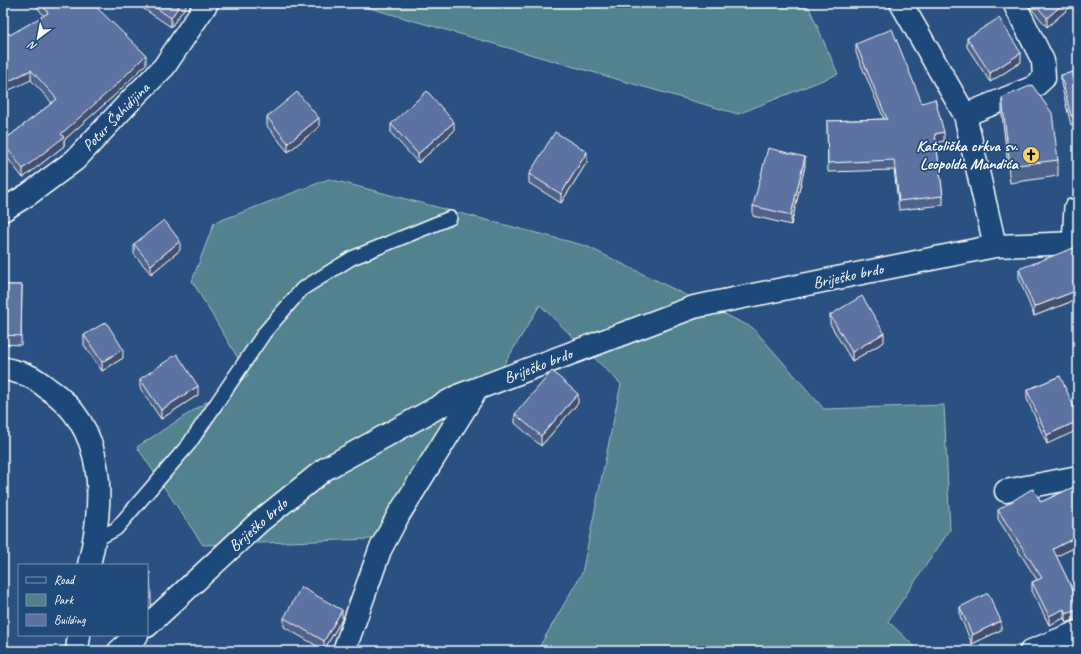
<svg xmlns="http://www.w3.org/2000/svg" width="1081" height="654" font-family="Caveat,sans-serif">
	<style>
		.green { fill: #51828d; stroke: #a8c0c6 }
		.lines { fill: none; stroke-linecap: round; stroke-linejoin: round }
		.lane-casing { stroke: #fff; stroke-width: 16 }
		.street-casing { stroke: #fff; stroke-width: 25 }
		.lane { stroke: #1f4a7a; stroke-width: 13 }
		.street { stroke: #1f4a7a; stroke-width: 22 }
		.wall { fill: #4f628a; stroke: #fff }
		.shaded-wall { fill: #405070; stroke: #fff }
		.building { fill: #5c72a0; stroke: #fff }
		.labels { text-anchor: middle; dominant-baseline: central; stroke-width: 3.5; stroke-linejoin: round; paint-order: stroke }
		.street-label { font-size: 16px; fill: #fff; stroke: #1f4a7a }
		.poi-label { font-size: 16px; font-weight: bold; fill: #fff; stroke: #1f4a7a; text-anchor: end }
	</style>
	<rect width="100%" height="100%" fill="#2a5181"/>
	<filter id="ink" filterUnits="userSpaceOnUse"><feTurbulence type="fractalNoise" baseFrequency=".025" numOctaves="2"/><feDisplacementMap in="SourceGraphic" scale="8" xChannelSelector="R" yChannelSelector="G"/><feConvolveMatrix kernelMatrix="1 2 1 2 8 2 1 2 1" color-interpolation-filters="sRGB"/></filter>
	<g filter="url(#ink)">
		<path class="green" d="M352,3H807L838,74L738,114Z
			M329,179L586,246L753,328L824,409L944,405L950,530L888,621L919,651H537L582,573L621,384L540,305L399,538L203,545L137,447L248,375L192,281L214,223Z"/>
		<g class="lines">
			<defs>
				<path id="lane" d="M1069,244L1071,206
					M95,540L116,529L189,444L265,332L302,289L352,258L450,218"/>
				<path id="street" d="M901,3L965,115L995,246
					M965,115L1034,87L1044,78L1043,61L1014,3
					M3,210L29,194L75,160L132,99L164,67L207,3
					M3,368C12,371 21,372 29,376C36,379 42,384 47,388C108,428 104,502 89,565
					M1006,491L1078,477
					M147,626L259,522L325,469L460,395L694,307L995,246L1078,243
					M77,651L79,635
					M119,651L137,635
					M344,651L380,550L399,514L477,389
					M1031,651L1078,632"/>
			</defs>
			<use href="#lane" class="lane-casing"/>
			<use href="#street" class="street-casing"/>
			<use href="#lane" class="lane"/>
			<use href="#street" class="street"/>
		</g>
		<path class="wall" d="M34,3H92L146,64L116,94L64,140V146L23,178L3,152V141L52,103L31,80L10,35L44,16Z
			M135,3H188L171,27Z
			M1027,3H1075L1047,27L1030,7Z
			M967,38L1021,62L990,82L967,47Z
			M856,44L922,103L944,141L936,143L943,196V205L899,210L894,170L828,172L827,121L884,119L856,53Z
			M1078,71V124L1071,125L1061,84V75Z
			M1002,98L1058,160V176L1010,183L1002,114Z
			M267,117L319,127L288,152L267,126Z
			M391,124L454,131L418,163L391,133Z
			M587,162L561,203L529,183V174Z
			M805,166L791,225L753,216V206Z
			M134,244L180,250L151,274L134,254Z
			M1078,253V299L1034,316L1019,278V269Z
			M3,285H22L21,345L3,344Z
			M830,315L884,342L852,361L830,324Z
			M84,335L123,358L102,371L84,345Z
			M1060,376L1047,444L1027,399V390Z
			M140,379L198,395L161,419L140,388Z
			M578,403L541,446L515,423V414Z
			M1078,485V546L1056,556L1078,601V621L1074,620L1066,623L1064,618L1049,625L1032,591V582L1037,580L998,519V510L1041,502Z
			M960,607L1001,630L972,644L960,616Z
			M284,618L342,619L324,650L284,627Z
			M1074,638L1078,651H1075L1074,647Z"/>
		<path class="shaded-wall" d="M181,3H188L171,27V18Z
			M1064,3H1075L1047,27V18Z
			M1021,53V62L990,82V73Z
			M146,55V64L116,94L64,140V146L23,178V169Z
			M31,70V80L3,93V84Z
			M319,118V127L288,152V143Z
			M454,122V131L418,163V154Z
			M944,132V141L935,143V134Z
			M587,152V162L561,203V194Z
			M805,157V166L791,225V215Z
			M180,241V250L151,274V265Z
			M1078,290V299L1034,316V307Z
			M884,333V342L852,361V352Z
			M123,349V358L102,371V362Z
			M198,386V395L161,419V410Z
			M578,394V403L541,446V436Z
			M1078,421V430L1047,444V435Z
			M1078,536V546L1053,558V549Z
			M151,597V606L147,609V600Z
			M1064,609V618L1049,625V616Z
			M342,610V619L324,650V641Z
			M1074,611V620L1066,623V614Z
			M1001,621V630L972,644V635Z"/>
		<path class="building" d="M41,3H92L146,55L116,85L61,134L64,137L23,169L3,143V141L57,99L31,70L3,84V36L9,33L10,35L48,13Z
			M149,3H181L171,18Z
			M1034,3H1064L1047,18Z
			M999,18L1021,53L990,73L967,38Z
			M892,29L922,103L935,99L944,132L935,134L943,196L899,201L894,160L828,163L827,121L887,119L856,44Z
			M1078,71V115L1071,116L1061,75Z
			M1032,85L1052,113L1058,160L1010,166L1002,98Z
			M427,91L454,122L418,154L391,124Z
			M297,92L319,118L288,143L267,117Z
			M555,132L587,152L561,194L529,174Z
			M768,148L805,157L791,215L753,206Z
			M164,220L180,241L151,265L134,244Z
			M1076,247L1078,253V290L1034,307L1019,269Z
			M3,285H22L21,336L3,335Z
			M862,296L884,333L852,352L830,315Z
			M106,322L123,349L102,362L84,335Z
			M177,354L198,386L161,410L140,379Z
			M552,371L578,394L541,436L515,414Z
			M1060,376L1078,416V421L1047,435L1027,390Z
			M1078,485V536L1053,549L1078,601V612L1074,611L1066,614L1064,609L1049,616L1032,582L1042,578L998,510L1030,490L1033,489L1041,502Z
			M147,572H150L151,597L147,600Z
			M301,587L342,610L324,641L284,618Z
			M988,593L1001,621L972,635L960,607Z
			M1078,636V651L1074,638Z"/>
	</g>
	<defs>
		<symbol id="church-disc" viewBox="-11 -11 22 22"><circle r="9.5" fill="#ffd166" stroke="#1f4a7a"/><path d="M-1.2-6h2.4v3.5h3.3v2.4h-3.3V6h-2.4V-.1h-3.3v-2.4h3.3Z" fill="#111"/></symbol>
	</defs>
	<g fill-rule="evenodd">
		<use href="#church-disc" x="1021" y="145" width="20" height="20"/>
	</g>
	<g class="labels">
		<g class="street-label">
			<text transform="translate(116 117) rotate(-46)">Potur Šahidijina</text>
			<text transform="translate(848 276) rotate(-12)">Briješko brdo</text>
			<text transform="translate(538 366) rotate(-21)">Briješko brdo</text>
			<text transform="translate(258 525) rotate(-41)">Briješko brdo</text>
		</g>
		<g class="poi-label">
			<text x="1018" y="146">Katolička crkva sv.<tspan x="1018" dy="18">Leopolda Mandića</tspan></text>
		</g>
	</g>
	<rect width="1081" height="654" fill="none" stroke="#1f4a7a" stroke-width="16"/>
	<rect x="8" y="8" width="1065" height="638" fill="none" stroke="#fff" stroke-width="1.5" filter="url(#ink)"/>
	<rect x="18" y="564" width="130" height="72" fill="#1f4a7a" stroke="#7992af"/>
	<rect x="26" y="577" width="20" height="6" fill="#1f4a7a" stroke="#7992af"/>
	<text x="54" y="584" font-size="12" fill="#ffffff">Road</text>
	<rect x="26" y="594" width="20" height="12" fill="#51828d" stroke="#7992af"/>
	<text x="54" y="604" font-size="12" fill="#ffffff">Park</text>
	<rect x="26" y="614" width="20" height="12" fill="#5c72a0" stroke="#7992af"/>
	<text x="54" y="624" font-size="12" fill="#ffffff">Building</text>
	<g transform="translate(38 38) rotate(212)" stroke="#1f4a7a" stroke-width="3" paint-order="stroke">
	<path d="M0-3L7 15L0 10L-7 15Z" fill="#ffffff"/>
	<text y="-6" font-size="11" font-weight="bold" text-anchor="middle" fill="#ffffff">N</text>
	</g>
</svg>
